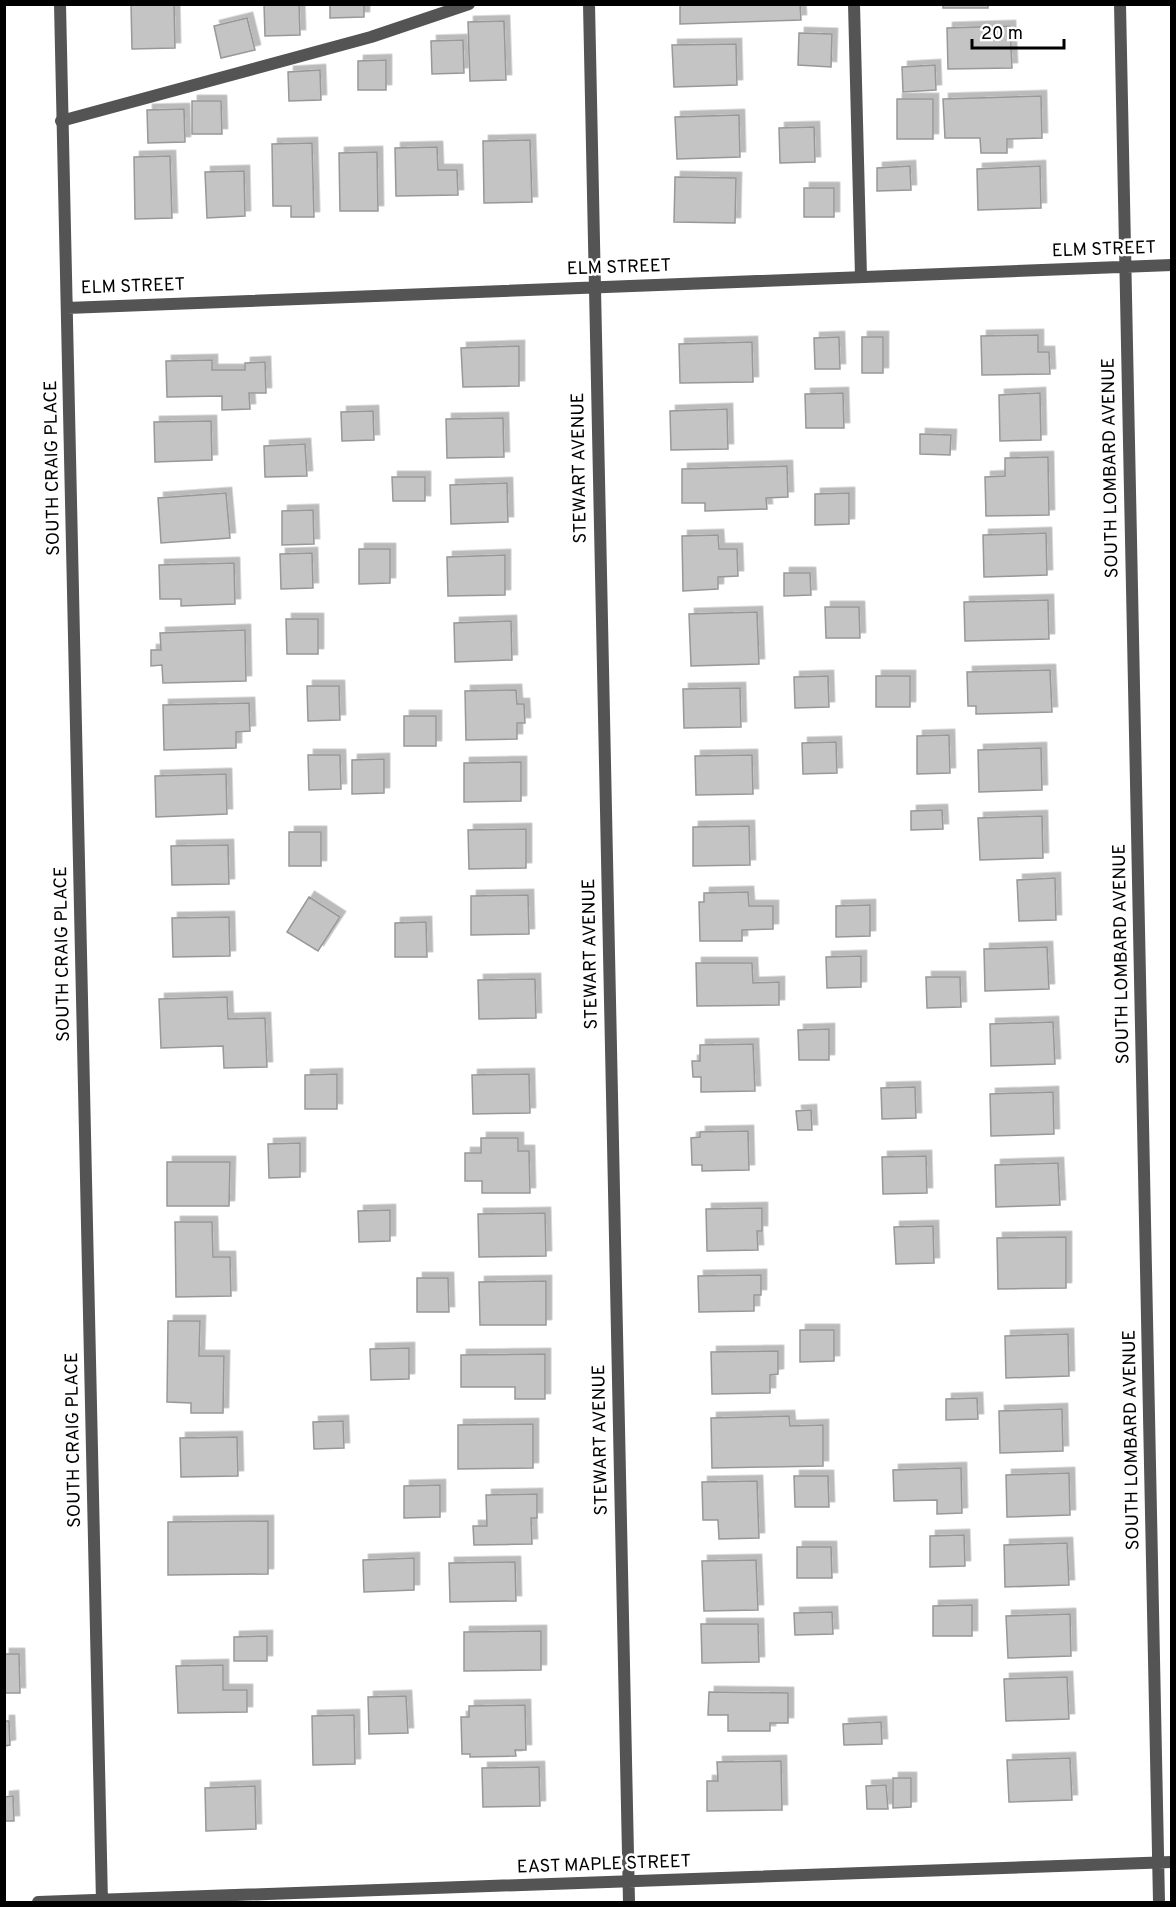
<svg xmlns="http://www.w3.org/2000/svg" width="1176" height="1907" font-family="Overpass,sans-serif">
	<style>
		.building { fill: #c4c4c4; stroke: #989898; stroke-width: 1.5; filter: url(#shadow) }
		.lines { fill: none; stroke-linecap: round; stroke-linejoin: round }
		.service { stroke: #545454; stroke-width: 12 }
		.minor { stroke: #545454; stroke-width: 12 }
		.labels { text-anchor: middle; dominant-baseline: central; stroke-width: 5; stroke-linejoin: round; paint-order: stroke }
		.street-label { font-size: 18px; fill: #000; stroke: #fff }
	</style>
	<defs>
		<filter id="shadow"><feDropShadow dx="5.5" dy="-5.5" stdDeviation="0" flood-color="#0004"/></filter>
	</defs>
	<rect width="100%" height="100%" fill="#fff"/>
	<path class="building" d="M131,4H174L175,48L132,49Z
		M264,4H299L300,35L265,36Z
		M330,4H364V17L330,18Z
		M680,4H800L801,20L680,24Z
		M943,4H988V8H943Z
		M247,18L255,50L221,58L214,26Z
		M504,21L506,80L470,81L468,22Z
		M1010,26L1012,68L948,69L947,28Z
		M799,33L832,34L831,67L798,65Z
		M463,40L464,73L432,74L431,41Z
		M736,44L737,85L674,87L672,45Z
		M386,60V90H358V61Z
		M935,65L936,90L903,92L902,67Z
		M320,70L321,100L289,101L288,72Z
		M1041,96L1042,138L1007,139V153H981L980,138H945L943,99Z
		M897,99H933V139H897Z
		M192,101H221L222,134H192Z
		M184,109L185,142L148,143L147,110Z
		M739,115L740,157L677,159L675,117Z
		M814,127L815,162L780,163L779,128Z
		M530,140L532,202L484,203L483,141Z
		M312,143L314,217H291V206H273L272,144Z
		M437,147L438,170H457L458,195L396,196L395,148Z
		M377,152L378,211H340L339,153Z
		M170,156L172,218L135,219L134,157Z
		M910,166L911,190L877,191V168Z
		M1040,166L1041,208L978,210L977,169Z
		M244,171L245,216L207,218L205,172Z
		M675,177L736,178L735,223L674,222Z
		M804,188H834V217H804Z
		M1038,335V352H1049L1050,374L982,375L981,336Z
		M839,337L840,369H815L814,338Z
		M862,337H883V373H862Z
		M752,342L753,382L680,383L679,344Z
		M519,346V386L463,387L461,348Z
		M212,360V370H245V363L265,362L266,393H249L250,409L222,410V396L167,397L166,361Z
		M843,393L844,428H806L805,394Z
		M1040,393L1041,440L1000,441L999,395Z
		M727,409L728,449L671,450L670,411Z
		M373,411L374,440L342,441L341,412Z
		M503,418L504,457L447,458L446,419Z
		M211,421L212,460L155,462L154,422Z
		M920,434L951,435L950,455L920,454Z
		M305,444L307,476L265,477L264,446Z
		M1048,457L1049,515L986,516L985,477L1005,476V458Z
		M787,466L788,497L766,498L767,509L705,511V503H682V469Z
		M392,477H425V501H393Z
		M507,483L508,522L451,524L450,485Z
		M226,493L230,538L161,543L158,498Z
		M849,493V524L815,525V494Z
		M313,510L314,544L282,545V511Z
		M1046,533L1047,575L984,577L983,535Z
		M718,535L719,549H737L738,576L718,577V589L683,591L682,536Z
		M359,549H390V583L359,584Z
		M312,553L313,588L281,589L280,554Z
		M505,555V595L448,596L447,557Z
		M234,563L235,604L181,606V599H160L159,565Z
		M784,573H810L811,595L784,596Z
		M1048,600L1049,639L965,641L964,602Z
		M825,607H859L860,638H826Z
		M757,612L759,664L691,666L689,614Z
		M286,619H318V654H287Z
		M511,621L512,660L455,662L454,623Z
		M245,630L246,681L163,683L162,665L151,666V650H161L160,633Z
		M1050,670L1052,712L976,714V706H968L967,672Z
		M828,676L829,707L795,708L794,677Z
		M876,676H910V707H876Z
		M307,686H339L340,720L308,721Z
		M740,688L741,727L684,728L683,689Z
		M516,690L517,704H524L525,723H517V739L466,740L465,691Z
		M249,703L250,731L236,732V748L164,750L163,705Z
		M404,716H436V746H404Z
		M949,735L950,773L917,774V736Z
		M836,742L837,773L803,774L802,743Z
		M1041,748L1042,790L979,792L978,750Z
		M308,755H340L341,789L309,790Z
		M752,755L753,794L696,795L695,756Z
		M384,759V793L352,794V760Z
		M521,762V801L464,802V763Z
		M226,774L227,814L156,817L155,776Z
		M942,810L943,829L911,830V811Z
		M1042,816L1043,858L980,860L978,818Z
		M749,826L750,865L693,866V827Z
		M526,829V868L469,869L468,830Z
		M289,832H321V866H289Z
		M228,845L229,884L172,885L171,846Z
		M1055,878L1056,920L1019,921L1017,880Z
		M748,892L749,906H773V929L742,930V941H700L699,902H704V893Z
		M528,895L529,934L471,935V896Z
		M309,897L340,917L318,951L287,932Z
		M870,905V936L836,937V906Z
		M229,917L230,956L173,957L172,918Z
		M426,922L427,957H395V923Z
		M1047,947L1049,989L985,991L984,949Z
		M861,956V987L827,988L826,957Z
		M696,963H752L753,983L779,982V1005L697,1006Z
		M926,977H960L961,1007L927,1008Z
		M535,979L536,1018L479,1019L478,980Z
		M227,997L228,1019L265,1018L267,1067L224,1068L223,1046L161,1048L159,999Z
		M1053,1022L1055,1064L991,1066L990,1024Z
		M829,1029V1060H799L798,1030Z
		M753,1044L755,1091L701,1092V1077H693L692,1061H700V1045Z
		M337,1074V1109H305V1075Z
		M529,1074L530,1113L473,1114L472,1075Z
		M915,1087L916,1118L882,1119L881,1088Z
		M1053,1092L1054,1134L991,1136L990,1094Z
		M811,1110L812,1130H798L796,1111Z
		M748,1131L749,1170L702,1171V1165H692L691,1138L700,1137V1132Z
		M481,1138H518V1151H529L530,1193H482V1181H465V1153H481Z
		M300,1143V1177L269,1178L268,1144Z
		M926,1156L927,1193L883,1194L882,1157Z
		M167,1162H230L229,1206H167Z
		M1058,1163L1060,1205L996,1207L995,1165Z
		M762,1208V1231H757L758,1250L707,1251L706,1209Z
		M390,1210V1241L359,1242L358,1211Z
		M545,1213L546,1256L479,1257L478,1214Z
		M175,1222H212L213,1257H230L231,1296L176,1297Z
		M933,1226L934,1263L896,1264L894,1227Z
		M1066,1237V1288L998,1289L997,1238Z
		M761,1275V1295H754V1311L699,1312L698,1276Z
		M417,1278H448L449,1312H417Z
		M546,1281V1325H480L479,1282Z
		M168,1321H200L199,1356H224L223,1413H191V1403L167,1402Z
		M800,1330H834V1361L800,1362Z
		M1068,1334L1069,1376L1006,1378L1005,1336Z
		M409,1348V1379L371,1380L370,1349Z
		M778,1351V1374L770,1375V1393L712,1394L711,1352Z
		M545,1354V1399H515V1387H461V1355Z
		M977,1398L978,1419L946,1420V1399Z
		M1062,1409L1063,1451L1000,1453L999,1411Z
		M789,1416L790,1426L823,1425V1466L712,1468L711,1418Z
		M343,1421L344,1448L314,1449L313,1422Z
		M533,1424V1468L458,1469V1425Z
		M237,1437L238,1476L181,1477L180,1438Z
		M961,1468L962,1513L937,1514V1500L894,1501L893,1470Z
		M1069,1473L1070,1515L1007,1517L1006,1475Z
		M794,1476H828L829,1507H795Z
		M757,1481L759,1538L719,1539L718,1520H703L702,1482Z
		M440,1485V1517L404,1518V1486Z
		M537,1494V1518H531L532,1544L474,1545L473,1526H487L486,1495Z
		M268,1521V1574L168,1575V1522Z
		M964,1535L965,1566L930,1567V1536Z
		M1067,1543L1069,1585L1005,1587L1004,1545Z
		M797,1547H831L832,1578H797Z
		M414,1558V1590L364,1592L363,1560Z
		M756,1560L758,1610L704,1611L702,1561Z
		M515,1562L516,1601L450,1602L449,1563Z
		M972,1605V1636H933V1606Z
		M832,1612L833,1634L795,1635L794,1613Z
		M1070,1614L1071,1656L1008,1658L1006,1616Z
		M701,1624H758L759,1662L702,1663Z
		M541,1631V1670L464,1671V1632Z
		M267,1636V1661H234V1637Z
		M4,1654H19L20,1693H4Z
		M223,1665V1690H247V1712L178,1713L176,1666Z
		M1067,1677L1069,1719L1006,1721L1004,1679Z
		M709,1692L788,1693V1723H770V1731H728V1715H708Z
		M406,1696L408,1733L369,1734L368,1697Z
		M525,1705L526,1750H515L516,1756L470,1757V1754H462L461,1717H469V1706Z
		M354,1715L355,1764L313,1765L312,1716Z
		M4,1721H9L10,1745L4,1746Z
		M881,1722L882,1744L844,1745L843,1724Z
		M1070,1758L1072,1800L1009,1802L1007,1760Z
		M781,1761L782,1810L707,1811V1781H718L717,1762Z
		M539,1767L540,1806L483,1807L482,1768Z
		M893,1778H911V1807L893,1808Z
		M886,1785L888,1809H867L866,1786Z
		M255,1786L256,1829L206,1831L205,1788Z
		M13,1796L14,1821H4V1797Z"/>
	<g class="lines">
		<path class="service" d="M854,4L861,277
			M61,121L371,37L469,4"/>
		<path class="minor" d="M60,4L102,1902
			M589,4L629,1902
			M1120,4L1159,1902
			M67,308L1172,265
			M38,1902L1172,1862"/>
	</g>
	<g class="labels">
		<g class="street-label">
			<text transform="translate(1104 250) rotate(-2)">ELM STREET</text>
			<text transform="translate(619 268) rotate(-2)">ELM STREET</text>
			<text transform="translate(133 287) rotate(-2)">ELM STREET</text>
			<text transform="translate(53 468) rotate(-91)">SOUTH CRAIG PLACE</text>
			<text transform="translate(580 468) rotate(-91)">STEWART AVENUE</text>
			<text transform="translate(1111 468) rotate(-91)">SOUTH LOMBARD AVENUE</text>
			<text transform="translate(63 954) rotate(-91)">SOUTH CRAIG PLACE</text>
			<text transform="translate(591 954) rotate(-91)">STEWART AVENUE</text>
			<text transform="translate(1122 954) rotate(-91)">SOUTH LOMBARD AVENUE</text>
			<text transform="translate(74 1440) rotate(-91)">SOUTH CRAIG PLACE</text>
			<text transform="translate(601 1440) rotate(-91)">STEWART AVENUE</text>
			<text transform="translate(1132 1440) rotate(-91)">SOUTH LOMBARD AVENUE</text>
			<text transform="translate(604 1865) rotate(-2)">EAST MAPLE STREET</text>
		</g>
	</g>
	<rect width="1176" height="1907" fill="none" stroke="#000000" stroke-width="12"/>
	<path d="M972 39v9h92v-9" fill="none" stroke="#000000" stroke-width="3"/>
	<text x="981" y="39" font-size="18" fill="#000000" stroke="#ffffff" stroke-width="4.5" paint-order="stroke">20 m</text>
</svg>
